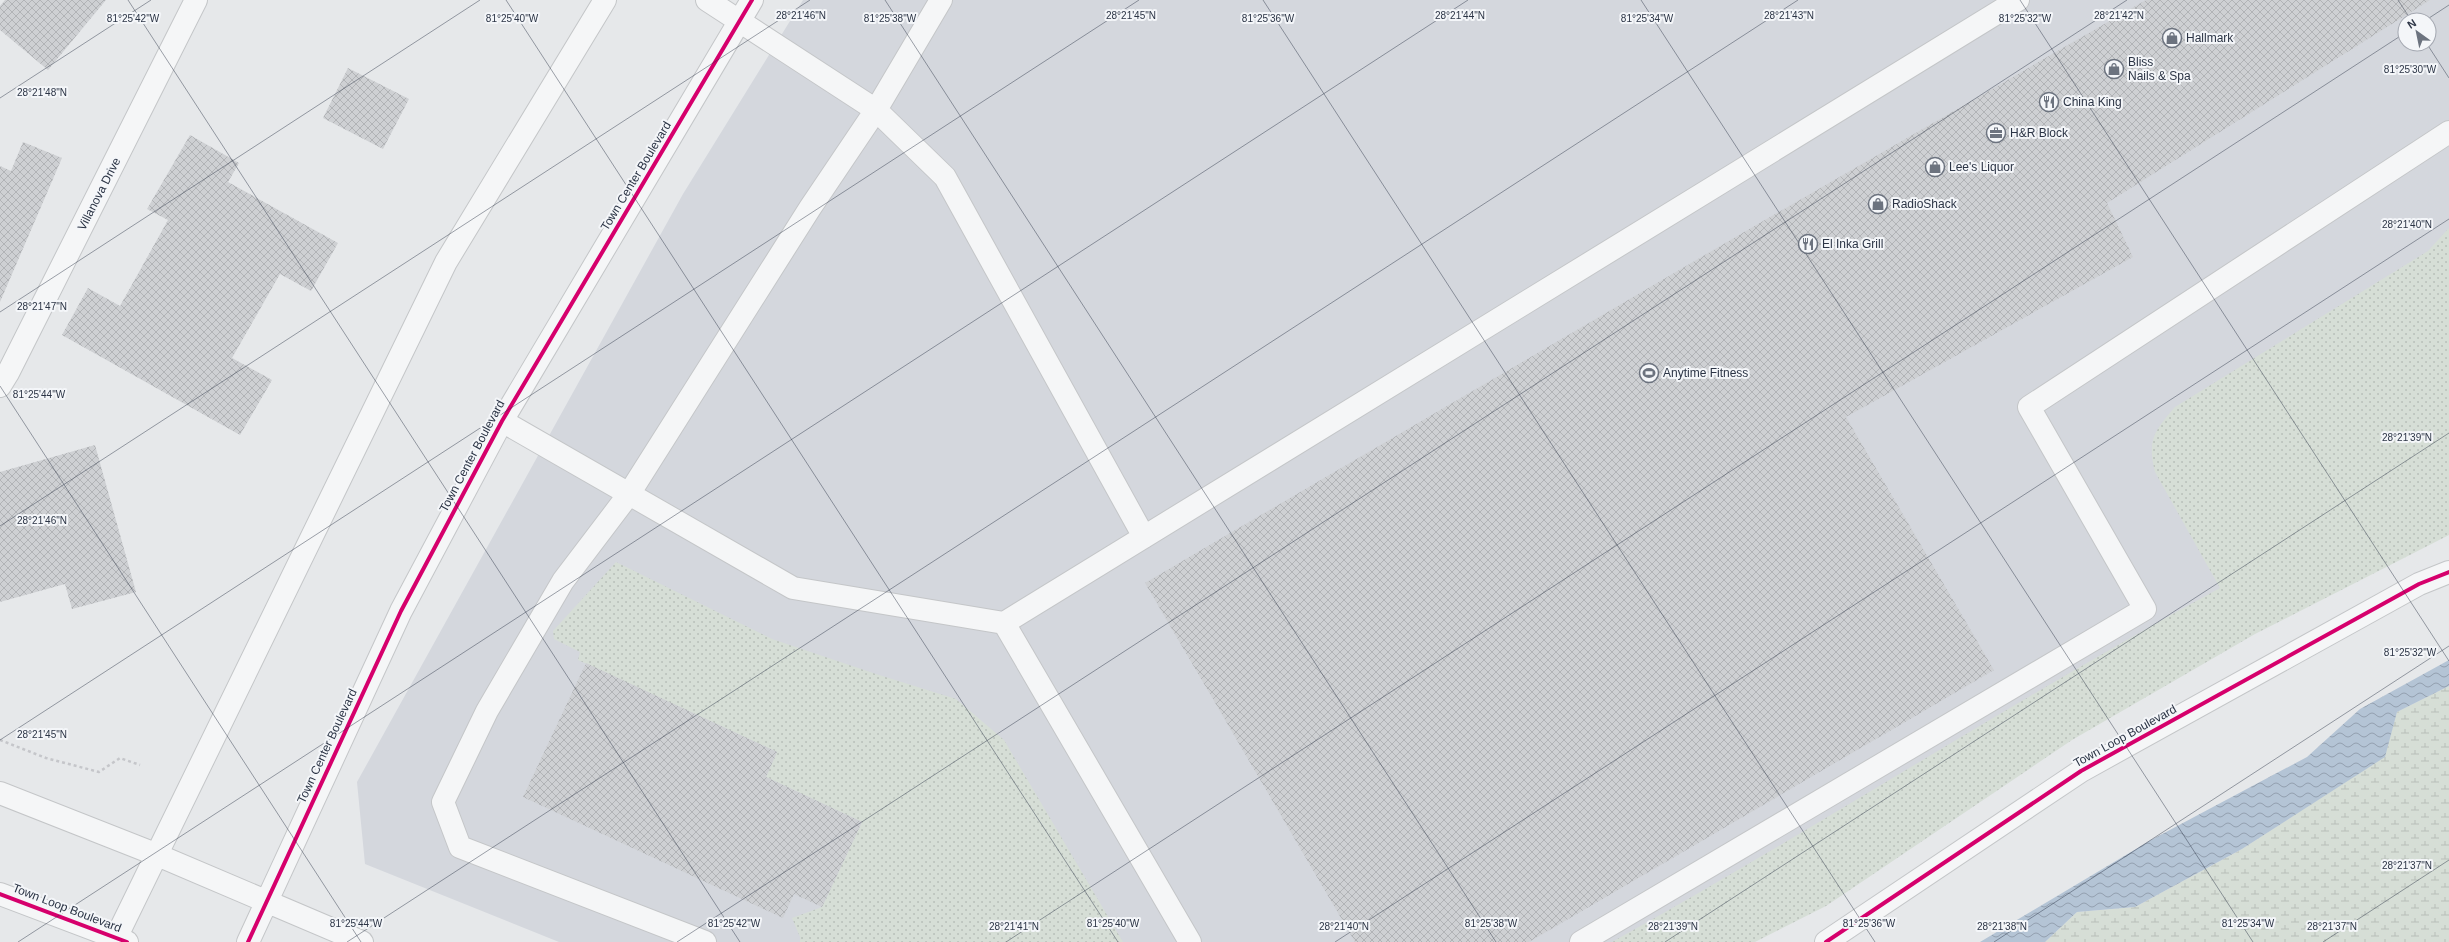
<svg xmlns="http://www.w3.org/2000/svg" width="2449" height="942" font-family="Arial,sans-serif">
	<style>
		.built { fill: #d4d7dd; fill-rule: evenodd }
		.grass { fill: url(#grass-dots) }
		.wetland { fill: url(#wetland-marsh) }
		.water { fill: url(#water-waves) }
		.building { fill: url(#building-cross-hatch) }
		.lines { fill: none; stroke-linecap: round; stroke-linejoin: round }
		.minor-casing { stroke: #c4c6c8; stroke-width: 24 }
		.path { stroke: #c5c6ca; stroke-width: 2.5; stroke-dasharray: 3 3; stroke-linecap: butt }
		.minor { stroke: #f5f6f7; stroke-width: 22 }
		.cycleway-casing { stroke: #f4f6f9; stroke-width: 6 }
		.cycleway { stroke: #d6006c; stroke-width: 4 }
		.ticks { fill: none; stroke: #2b3445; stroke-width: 1; stroke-opacity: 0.45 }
		.labels { text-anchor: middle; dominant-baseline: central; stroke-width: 4; stroke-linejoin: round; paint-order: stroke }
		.poi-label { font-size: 12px; fill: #2b3445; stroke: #f4f6f9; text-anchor: start }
		.street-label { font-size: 12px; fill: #2b3445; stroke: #f4f6f9 }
		.ticks-label { font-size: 10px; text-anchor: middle; fill: #2b3445; stroke: #f4f6f9; stroke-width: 4; stroke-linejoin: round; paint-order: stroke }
	</style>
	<defs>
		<pattern id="grass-dots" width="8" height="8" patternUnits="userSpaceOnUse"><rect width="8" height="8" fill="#d6ded6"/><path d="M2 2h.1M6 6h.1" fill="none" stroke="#b8bfb9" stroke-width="1.8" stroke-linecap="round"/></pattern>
		<pattern id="wetland-marsh" width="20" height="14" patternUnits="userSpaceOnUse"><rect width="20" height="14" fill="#d6ded6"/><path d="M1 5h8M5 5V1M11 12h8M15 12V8" fill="none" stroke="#b8bfb9"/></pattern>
		<pattern id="water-waves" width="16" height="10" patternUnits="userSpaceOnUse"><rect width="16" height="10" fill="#b4c4d5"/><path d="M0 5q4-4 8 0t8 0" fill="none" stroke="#93a0af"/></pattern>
		<pattern id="building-cross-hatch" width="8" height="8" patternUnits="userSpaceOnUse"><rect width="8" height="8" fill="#ced0d3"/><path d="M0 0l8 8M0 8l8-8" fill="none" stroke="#b1b3b6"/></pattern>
	</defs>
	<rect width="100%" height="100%" fill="#e6e8ea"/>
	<path class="built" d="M803,0H2449V525L2289,607L1732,942H559L365,864L357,782L683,194ZM2405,20H2429V44H2405Z"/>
	<path class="grass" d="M2449,228V535L2255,634L2072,740L1826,906L1755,942H1612C1817,828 2014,700 2220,588L2155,472C2147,440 2154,431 2175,407L2428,251Z
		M616,562L772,639L876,674L956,699L1004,740L1123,942H800V937L792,918L822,907L862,822L766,777L777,752L578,660L580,652L554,639L553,631Z"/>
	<path class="wetland" d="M2449,686V942H2045L2077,912L2135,907L2242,849L2384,757L2397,712Z"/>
	<path class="water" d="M2449,660V686L2397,712L2385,757L2242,849L2135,907L2077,912L2045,942H1980L2151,840L2307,757L2360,709Z"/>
	<path class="building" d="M5,0H106L48,70L0,30V6Z
		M2146,0H2430L2107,203L2133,257L1846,417L1994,670L1529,942H1355L1145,583L1739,235Z
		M348,68L409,99L383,149L323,118Z
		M190,135L239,163L228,182L338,243L311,291L280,274L232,358L272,380L240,435L62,335L88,288L120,306L168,220L147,209Z
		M23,142L62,158L0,302V166L11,171Z
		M95,445L136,592L72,609L65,584L0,602V472Z
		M586,663L777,752L766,777L862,822L822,907L794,894L783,918L523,797Z"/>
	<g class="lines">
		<defs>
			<path id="minor" d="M707,0L876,110L945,177L1144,537
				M0,386L8,373L196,0
				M502,421L793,588L1004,623L2018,0
				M1004,623L1190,942
				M0,793L155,854L362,942
				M0,894L127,942
				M114,942L446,262L605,0
				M248,942L401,611L502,421L752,0
				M705,942L460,847L443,802L487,711L563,581L629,494L810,208L876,110L941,0
				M1581,942L2145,609L2029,407L2449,132
				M1826,942L2081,771L2419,584L2449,572"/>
		</defs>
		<use href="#minor" class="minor-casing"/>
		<path class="path" d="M0,740L46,758L99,772L120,758L140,765"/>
		<use href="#minor" class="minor"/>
		<defs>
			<path id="cycleway" d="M0,894L127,942
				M248,942L401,611L502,421L752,0
				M1826,942L2081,771L2419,584L2449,572"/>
		</defs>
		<use href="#cycleway" class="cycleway-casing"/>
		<use href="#cycleway" class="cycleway"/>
	</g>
	<path class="ticks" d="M128,0L740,942M506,0L1118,942M885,0L1496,942M1263,0L1875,942M1641,0L2253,942M2020,0L2449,661M2398,0L2411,20M2426,20L2449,5M2427,44L2449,78M0,98L151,0M0,312L480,0M0,386L361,942M0,526L810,0M0,740L1139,0M18,942L1468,0M347,942L1798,0M677,942L2127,0M1006,942L2405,33M1335,942L2449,219M1665,942L2449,433M1994,942L2449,646M2323,942L2449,860"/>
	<defs>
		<symbol id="shop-ring" viewBox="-11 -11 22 22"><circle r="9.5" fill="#f4f6f9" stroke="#6c737f" stroke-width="1.5"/><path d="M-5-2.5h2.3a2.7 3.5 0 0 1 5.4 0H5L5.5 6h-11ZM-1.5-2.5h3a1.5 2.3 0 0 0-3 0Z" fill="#6c737f"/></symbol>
		<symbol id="restaurant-ring" viewBox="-11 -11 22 22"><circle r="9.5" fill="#f4f6f9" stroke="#6c737f" stroke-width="1.5"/><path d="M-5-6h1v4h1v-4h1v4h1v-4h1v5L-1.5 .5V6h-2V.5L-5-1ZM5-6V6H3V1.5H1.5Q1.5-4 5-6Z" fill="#6c737f"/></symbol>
		<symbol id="office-ring" viewBox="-11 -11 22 22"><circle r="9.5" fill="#f4f6f9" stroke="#6c737f" stroke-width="1.5"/><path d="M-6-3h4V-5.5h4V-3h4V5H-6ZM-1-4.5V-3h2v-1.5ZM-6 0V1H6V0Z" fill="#6c737f"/></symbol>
		<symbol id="stadium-ring" viewBox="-11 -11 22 22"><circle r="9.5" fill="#f4f6f9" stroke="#6c737f" stroke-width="1.5"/><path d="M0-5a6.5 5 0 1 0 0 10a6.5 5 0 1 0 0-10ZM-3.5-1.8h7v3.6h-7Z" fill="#6c737f"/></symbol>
	</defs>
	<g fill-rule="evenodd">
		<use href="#shop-ring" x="2161" y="27" width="22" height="22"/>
		<use href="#shop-ring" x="2103" y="58" width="22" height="22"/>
		<use href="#restaurant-ring" x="2038" y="91" width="22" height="22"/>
		<use href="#office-ring" x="1985" y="122" width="22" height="22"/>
		<use href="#shop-ring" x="1924" y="156" width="22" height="22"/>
		<use href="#shop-ring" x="1867" y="193" width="22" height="22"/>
		<use href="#restaurant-ring" x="1797" y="233" width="22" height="22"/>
		<use href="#stadium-ring" x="1638" y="362" width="22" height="22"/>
	</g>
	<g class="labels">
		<g class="poi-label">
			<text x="2186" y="38">Hallmark</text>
			<text x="2128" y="62">Bliss<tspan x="2128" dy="14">Nails &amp; Spa</tspan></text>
			<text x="2063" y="102">China King</text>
			<text x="2010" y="133">H&amp;R Block</text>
			<text x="1949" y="167">Lee's Liquor</text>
			<text x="1892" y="204">RadioShack</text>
			<text x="1822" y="244">El Inka Grill</text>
			<text x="1663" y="373">Anytime Fitness</text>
		</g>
		<g class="street-label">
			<text transform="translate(636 176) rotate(-59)">Town Center Boulevard</text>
			<text transform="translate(99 194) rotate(-63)">Villanova Drive</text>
			<text transform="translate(472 456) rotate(-62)">Town Center Boulevard</text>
			<text transform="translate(2125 736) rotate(-29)">Town Loop Boulevard</text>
			<text transform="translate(327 746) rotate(-65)">Town Center Boulevard</text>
			<text transform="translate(67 908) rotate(21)">Town Loop Boulevard</text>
		</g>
	</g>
	<g class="ticks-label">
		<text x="801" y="19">28°21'46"N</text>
		<text x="1131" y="19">28°21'45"N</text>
		<text x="1460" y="19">28°21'44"N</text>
		<text x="1789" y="19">28°21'43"N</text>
		<text x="2119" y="19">28°21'42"N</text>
		<text x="2025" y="22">81°25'32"W</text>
		<text x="133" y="22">81°25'42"W</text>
		<text x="512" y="22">81°25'40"W</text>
		<text x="890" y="22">81°25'38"W</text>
		<text x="1268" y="22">81°25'36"W</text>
		<text x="1647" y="22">81°25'34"W</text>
		<text x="2410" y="73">81°25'30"W</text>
		<text x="42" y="96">28°21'48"N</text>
		<text x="2407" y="228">28°21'40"N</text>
		<text x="42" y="310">28°21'47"N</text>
		<text x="39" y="398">81°25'44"W</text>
		<text x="2407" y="441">28°21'39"N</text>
		<text x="42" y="524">28°21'46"N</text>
		<text x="2410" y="656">81°25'32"W</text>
		<text x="42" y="738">28°21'45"N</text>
		<text x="2407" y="869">28°21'37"N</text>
		<text x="356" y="927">81°25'44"W</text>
		<text x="734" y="927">81°25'42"W</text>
		<text x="1113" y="927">81°25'40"W</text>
		<text x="1491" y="927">81°25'38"W</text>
		<text x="1869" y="927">81°25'36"W</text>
		<text x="2248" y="927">81°25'34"W</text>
		<text x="1014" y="930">28°21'41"N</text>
		<text x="1344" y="930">28°21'40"N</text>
		<text x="1673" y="930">28°21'39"N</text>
		<text x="2002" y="930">28°21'38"N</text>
		<text x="2332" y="930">28°21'37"N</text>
	</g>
	<g transform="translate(2417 32) rotate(327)"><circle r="19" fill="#f4f6f9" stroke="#a4a8b1"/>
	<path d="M0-3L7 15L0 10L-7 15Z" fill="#6c737f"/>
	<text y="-6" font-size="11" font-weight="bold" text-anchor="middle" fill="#2b3445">N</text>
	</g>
</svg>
